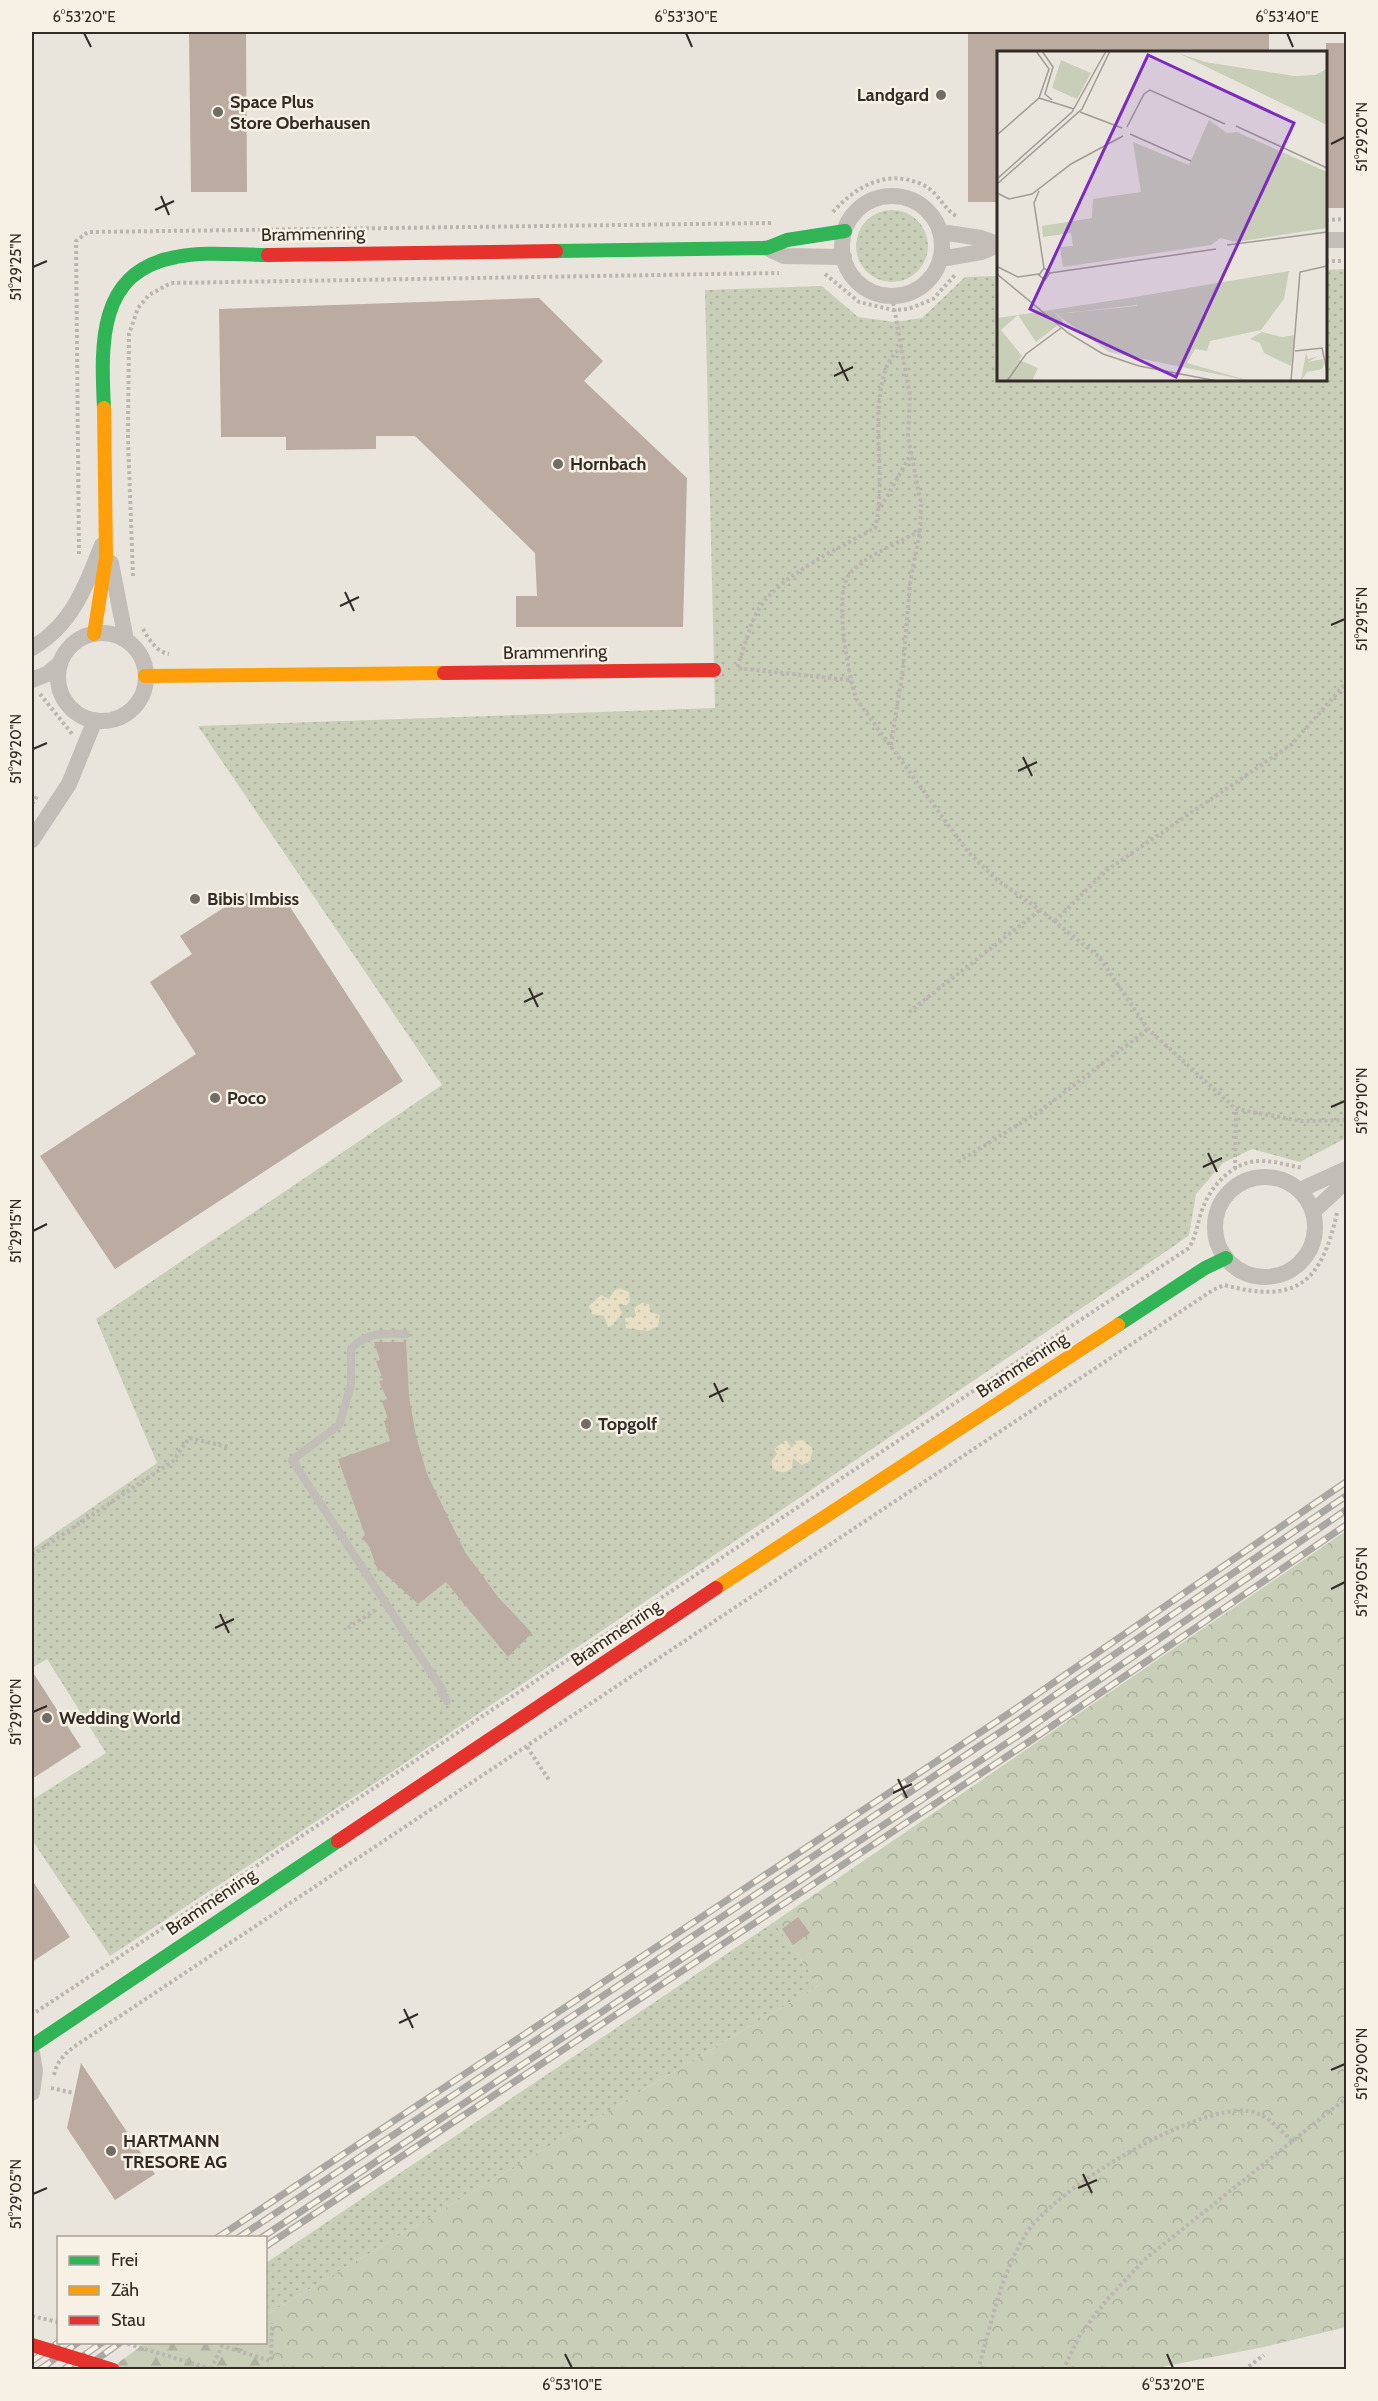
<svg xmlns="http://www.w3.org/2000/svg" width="1378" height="2401" font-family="Cabin,sans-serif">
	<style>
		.grass { fill: url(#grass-dots) }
		.forest { fill: url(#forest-firs) }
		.sand { fill: url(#sand-dots) }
		.park { fill: url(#park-crowns) }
		.building { fill: #bbaba0 }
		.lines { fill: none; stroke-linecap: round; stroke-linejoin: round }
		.path { stroke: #bbb5af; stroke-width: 4; stroke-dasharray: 3 3; stroke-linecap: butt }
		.lane { stroke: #c2bdb7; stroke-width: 8 }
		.street { stroke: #c2bdb7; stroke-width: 16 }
		.fast { stroke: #30b455; stroke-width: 14 }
		.slow { stroke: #ff9f0a; stroke-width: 14 }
		.jam { stroke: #e5322d; stroke-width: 14 }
		.rail-casing { stroke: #aaa6a1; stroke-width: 7 }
		.rail { stroke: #f7f0e4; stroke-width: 4.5; stroke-dasharray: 14; stroke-linecap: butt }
		.jam-bridge { stroke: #e5322d; stroke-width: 14 }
		.ticks { fill: none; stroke: #322b26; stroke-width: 2 }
		.poi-dot { fill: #726c66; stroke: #f7f0e4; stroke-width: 2 }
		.labels { text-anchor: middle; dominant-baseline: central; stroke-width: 5; stroke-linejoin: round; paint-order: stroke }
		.poi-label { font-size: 18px; font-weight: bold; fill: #322b26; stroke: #f7f0e4; text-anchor: start }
		.street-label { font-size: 18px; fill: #322b26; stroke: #f7f0e4 }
		.inset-road { fill: none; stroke: #a09b94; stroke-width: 1.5 }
		.view { fill: #7b2cbf; fill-opacity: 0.15; stroke: #7b2cbf; stroke-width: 3 }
		.inset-edge { fill: none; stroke: #322b26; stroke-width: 3 }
		.neatline { fill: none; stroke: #322b26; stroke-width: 2 }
		.ticks-label { font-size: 15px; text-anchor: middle; fill: #322b26 }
	</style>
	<defs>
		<pattern id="grass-dots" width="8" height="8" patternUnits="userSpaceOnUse" patternTransform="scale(1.5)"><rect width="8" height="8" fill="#c8ceb8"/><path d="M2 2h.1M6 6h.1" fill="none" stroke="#acb19e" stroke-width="1.8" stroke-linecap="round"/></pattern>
		<pattern id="forest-firs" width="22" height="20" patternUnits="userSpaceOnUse" patternTransform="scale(1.5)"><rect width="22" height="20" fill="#c8ceb8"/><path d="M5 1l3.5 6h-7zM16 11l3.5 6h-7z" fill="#acb19e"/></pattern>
		<pattern id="sand-dots" width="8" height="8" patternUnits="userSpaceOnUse" patternTransform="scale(1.5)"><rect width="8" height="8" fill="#e8dfc5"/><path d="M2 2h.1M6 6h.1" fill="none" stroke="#c7c0a9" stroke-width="1.8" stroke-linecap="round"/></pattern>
		<pattern id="park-crowns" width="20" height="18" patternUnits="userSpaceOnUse" patternTransform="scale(1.5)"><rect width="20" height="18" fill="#c8ceb8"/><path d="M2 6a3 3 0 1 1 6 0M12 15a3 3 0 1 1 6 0" fill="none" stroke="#acb19e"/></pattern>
	</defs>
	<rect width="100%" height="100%" fill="#e9e5dd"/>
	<path class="grass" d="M856 246a36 36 0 1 1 72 0a36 36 0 1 1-72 0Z
		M1346,269V1138L1300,1162L1252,1149L1223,1163L1196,1194L1189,1235L1177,1244L381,1779L110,1956L32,1840V1800L106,1753L47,1659L32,1668V1549L157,1463L96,1319L442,1085L198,726L715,708L705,290L822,286L858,317L895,322L922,318L965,277L998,276V380H1326V270Z
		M774,1922L819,1985L266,2315V2263Z"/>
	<path class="forest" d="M147,2342L226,2343L297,2369L108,2370Z"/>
	<path class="sand" d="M619,1288L629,1292L630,1302L626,1305L618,1304L622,1313L613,1325L608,1327L604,1316L592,1314L589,1306L601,1295L609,1299L614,1291Z
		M642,1303L649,1304L650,1312L660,1315L658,1326L648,1331L626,1328L625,1318L636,1316L634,1308Z
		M803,1440L813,1449L810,1461L802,1465L793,1458L792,1468C786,1474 778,1473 772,1468V1460L777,1454L774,1449L786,1440L792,1448L795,1441Z"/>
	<path class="park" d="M1346,1531V2327L1264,2347L1146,2370H297L226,2343L266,2342V2315L819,1985L774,1922Z"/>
	<path class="building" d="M189,32H246L247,192H191Z
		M968,32H1269V52H999V202H968Z
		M1326,43H1347V208H1326Z
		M539,298L603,361L584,381L687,478L683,627H516V596H537L535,553L415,436H376V449L286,450V437H221L219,309Z
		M251,890L261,906L281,893L403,1081L115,1269L40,1156L196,1054L150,982L192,954L180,936Z
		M374,1342H406L409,1396L416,1436L427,1474L465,1552L498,1597L532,1633L508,1657L446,1582L418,1604L381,1570L378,1571L369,1546L362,1538L365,1535L338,1459L390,1441L384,1421L388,1419L382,1401L387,1399L379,1381L383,1380L376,1361L380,1360Z
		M32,1671L81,1747L32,1779Z
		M32,1880L70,1937L32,1962Z
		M798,1917L810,1933L793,1945L782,1929Z
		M81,2063L155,2174L115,2200L67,2128Z"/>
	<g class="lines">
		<path class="path" d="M833,212C856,186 888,168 923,185C937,191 944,209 956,216
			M1326,220L1346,219
			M1326,261H1346
			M825,274L859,302L893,310L909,309L933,299L956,274
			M881,507L911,454
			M920,531C897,543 870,554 851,572C832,590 848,677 857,700L968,852L997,880L1044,913L1099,957L1148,1029L1236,1109L1301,1121L1346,1120
			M79,554L76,241L88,232L772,223
			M133,576L128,439L129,334L138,308L149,295L171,283L779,273
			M143,629C149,640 157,652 169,654
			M849,680L737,668C744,649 749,625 760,607C780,576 842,546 875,528C888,477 868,416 887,366C889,359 896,353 901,347
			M40,694L73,735
			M891,745L903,668L910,583L920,531L921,504L908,437L910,396L892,296
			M32,804L38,795
			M1055,921L1107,870L1292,744L1346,683
			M909,1012L1040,910
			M958,1162L1040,1111L1148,1029
			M1235,1169L1236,1109
			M32,1555L173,1461L189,1438L229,1447
			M348,1628L375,1610
			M527,1747L549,1780
			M36,2012L1189,1248C1196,1236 1197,1225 1201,1213C1209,1187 1233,1160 1262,1161C1276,1161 1290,1166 1303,1168
			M54,2075C58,2056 72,2048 87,2038L1213,1290L1224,1285C1296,1304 1321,1284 1337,1213
			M51,2088L74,2093
			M32,2316L58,2322
			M122,2342L211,2369
			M211,2369L222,2346L271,2361L272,2323
			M978,2370C991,2325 1000,2277 1024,2237C1050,2191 1195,2104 1248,2111C1266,2113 1279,2129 1292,2141
			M1063,2370L1080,2335L1105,2302L1144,2260L1346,2098
			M1244,2370L1264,2355"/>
		<path class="lane" d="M406,1334C384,1333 366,1332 351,1349V1385L339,1425L292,1460L443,1691L441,1692L447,1701"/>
		<path class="street" d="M842 246a50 50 0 1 1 100 0a50 50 0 1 1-100 0Z
			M941,232L981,238L998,244
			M1326,240H1346
			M767,248L784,256L844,257
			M941,259L981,252L998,245
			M111,563L126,640
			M58 677a44 44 0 1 1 88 0a44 44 0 1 1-88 0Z
			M32,648C72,625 86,586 102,545
			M32,680L47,674L60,663
			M32,840L69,784L95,720
			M1215 1227a50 50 0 1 1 100 0a50 50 0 1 1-100 0Z
			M1300,1190L1346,1169
			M1313,1212L1346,1181
			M32,2053L35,2071L32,2093"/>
		<path class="fast" d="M556,251L767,248L787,240L845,231
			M104,408C101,345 97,271 176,257C205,251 238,255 268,255
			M1118,1325L1205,1268L1226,1258
			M32,2046L338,1841"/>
		<path class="slow" d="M94,634L106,558L104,408
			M145,676L444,673
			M716,1588L1118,1325"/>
		<path class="jam" d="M268,255L556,251
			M444,673L714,670
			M338,1841L716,1588"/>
		<defs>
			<path id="rail" d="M217,2238L1011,1712L1346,1482
				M238,2238L1017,1721L1346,1496
				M261,2238L1025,1731L1346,1510
				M266,2246L1030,1741L1346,1525
				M32,2361L59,2342
				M39,2370L79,2342
				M63,2370L103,2342
				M82,2370L121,2342"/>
		</defs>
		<use href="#rail" class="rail-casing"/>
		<use href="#rail" class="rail"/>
		<path class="jam-bridge" d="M32,2345L113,2370"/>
	</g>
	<path class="ticks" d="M84,33L91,47M686,33L692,47M1287,33L1293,47M1331,144L1345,137M161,196L169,215M155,210L174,201M33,267L47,261M839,362L848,381M834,376L853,367M345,592L354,611M340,606L359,597M1331,625L1345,619M33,749L47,743M1023,757L1032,776M1018,771L1037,762M529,988L538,1007M524,1002L543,993M1331,1107L1345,1101M1208,1153L1217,1172M1203,1167L1222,1158M33,1231L47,1224M714,1383L723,1402M709,1397L728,1388M1331,1589L1345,1582M220,1614L229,1633M215,1628L234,1619M33,1712L47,1706M898,1779L907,1798M893,1793L912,1784M404,2009L413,2028M399,2023L418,2014M1331,2070L1345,2064M1083,2174L1092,2193M1078,2188L1097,2180M33,2194L47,2188M565,2354L572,2368M1167,2354L1173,2368"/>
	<g class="poi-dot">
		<circle cx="941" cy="95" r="6"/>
		<circle cx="218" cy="112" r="6"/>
		<circle cx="558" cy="464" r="6"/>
		<circle cx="195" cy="899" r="6"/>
		<circle cx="215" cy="1098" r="6"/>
		<circle cx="586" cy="1424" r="6"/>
		<circle cx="47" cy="1718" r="6"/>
		<circle cx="111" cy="2151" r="6"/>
	</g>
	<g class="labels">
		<g class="poi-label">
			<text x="929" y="95" text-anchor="end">Landgard</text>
			<text x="230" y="102">Space Plus<tspan x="230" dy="21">Store Oberhausen</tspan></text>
			<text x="570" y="464">Hornbach</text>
			<text x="207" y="899">Bibis Imbiss</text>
			<text x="227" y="1098">Poco</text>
			<text x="598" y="1424">Topgolf</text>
			<text x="59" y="1718">Wedding World</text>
			<text x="123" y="2141">HARTMANN<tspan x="123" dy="21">TRESORE AG</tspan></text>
		</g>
		<g class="street-label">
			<text transform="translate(313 234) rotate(-1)">Brammenring</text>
			<text transform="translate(555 652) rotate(-1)">Brammenring</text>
			<text transform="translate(1022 1365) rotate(-33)">Brammenring</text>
			<text transform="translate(616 1633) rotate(-34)">Brammenring</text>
			<text transform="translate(211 1902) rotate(-34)">Brammenring</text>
		</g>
	</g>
	<g transform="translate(997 51)">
		<rect width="330" height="330" fill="#e9e5dd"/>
		<path d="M64,9L94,22L80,48L55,37ZM212,69L230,82L240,81L330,121V177L239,191L223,187L214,194L66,216L63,196L76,195L74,182L46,186L45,175L95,167L96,148L144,141L136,91L192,114ZM138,246L140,254L59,263L54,259ZM309,302L311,308L322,305L311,311L326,308L327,313L325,318L310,321L304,330Z" fill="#c8ceb8"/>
		<path d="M181,2L208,11L297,25L318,24L330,18V74ZM54,259L66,270L39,291L21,264ZM265,281L285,286L298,284L294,315L267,302L263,292L253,288ZM22,309L41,317L35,330H5Z" fill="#c8ceb8"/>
		<path d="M292,220L287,248L264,279L213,290L210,300L198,298L190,312L253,330L112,301L59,263L140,255L138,246ZM21,264L4,279L25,305L5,330H0V267Z" fill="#c8ceb8"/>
		<path class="inset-road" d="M45,0L56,16L48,43L55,49M42,47L77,58M83,61L125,77M239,75L330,117M130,76L147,43L153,39L228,73M133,83L194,110M0,84L42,47L52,18L39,0M0,128L75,61L109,0M0,133L85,58L113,0M42,140L37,152L47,217L53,222L48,229L42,224L47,217M0,142L12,148L35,143L74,113L126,85M230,194L330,181M1,216L21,226L42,223M53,222L219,198M0,223L71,282L106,303L142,315L220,330M298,300L325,297L330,320M10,330L29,303L64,277M294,330L303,221L330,215"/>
		<path class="view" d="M151,4L297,72L179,326L33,258Z"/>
		<rect width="330" height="330" class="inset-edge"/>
	</g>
	<rect width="1378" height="2401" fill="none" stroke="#f7f0e4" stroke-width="66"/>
	<rect x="57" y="2236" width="210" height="108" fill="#f7f0e4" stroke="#a8a198" stroke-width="1.5"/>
	<rect x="69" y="2256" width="30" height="9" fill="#30b455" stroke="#a8a198" stroke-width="1.5"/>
	<text x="111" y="2266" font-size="18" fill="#322b26">Frei</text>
	<rect x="69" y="2286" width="30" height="9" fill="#ff9f0a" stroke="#a8a198" stroke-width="1.5"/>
	<text x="111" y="2296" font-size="18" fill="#322b26">Zäh</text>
	<rect x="69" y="2316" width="30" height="9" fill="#e5322d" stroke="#a8a198" stroke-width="1.5"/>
	<text x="111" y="2326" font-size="18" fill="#322b26">Stau</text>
	<rect x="33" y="33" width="1312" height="2335" class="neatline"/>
	<g class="ticks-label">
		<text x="84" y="22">6°53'20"E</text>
		<text x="686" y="22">6°53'30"E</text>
		<text x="1287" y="22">6°53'40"E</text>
		<text transform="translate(1362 137) rotate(-90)" y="5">51°29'20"N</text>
		<text transform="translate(16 267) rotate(-90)" y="5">51°29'25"N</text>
		<text transform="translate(1362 619) rotate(-90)" y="5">51°29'15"N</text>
		<text transform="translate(16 749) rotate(-90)" y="5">51°29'20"N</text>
		<text transform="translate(1362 1101) rotate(-90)" y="5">51°29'10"N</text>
		<text transform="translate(16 1231) rotate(-90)" y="5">51°29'15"N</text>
		<text transform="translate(1362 1582) rotate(-90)" y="5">51°29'05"N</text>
		<text transform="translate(16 1712) rotate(-90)" y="5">51°29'10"N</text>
		<text transform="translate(1362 2064) rotate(-90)" y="5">51°29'00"N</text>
		<text transform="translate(16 2194) rotate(-90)" y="5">51°29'05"N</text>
		<text x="572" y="2390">6°53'10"E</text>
		<text x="1173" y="2390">6°53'20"E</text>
	</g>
</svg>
